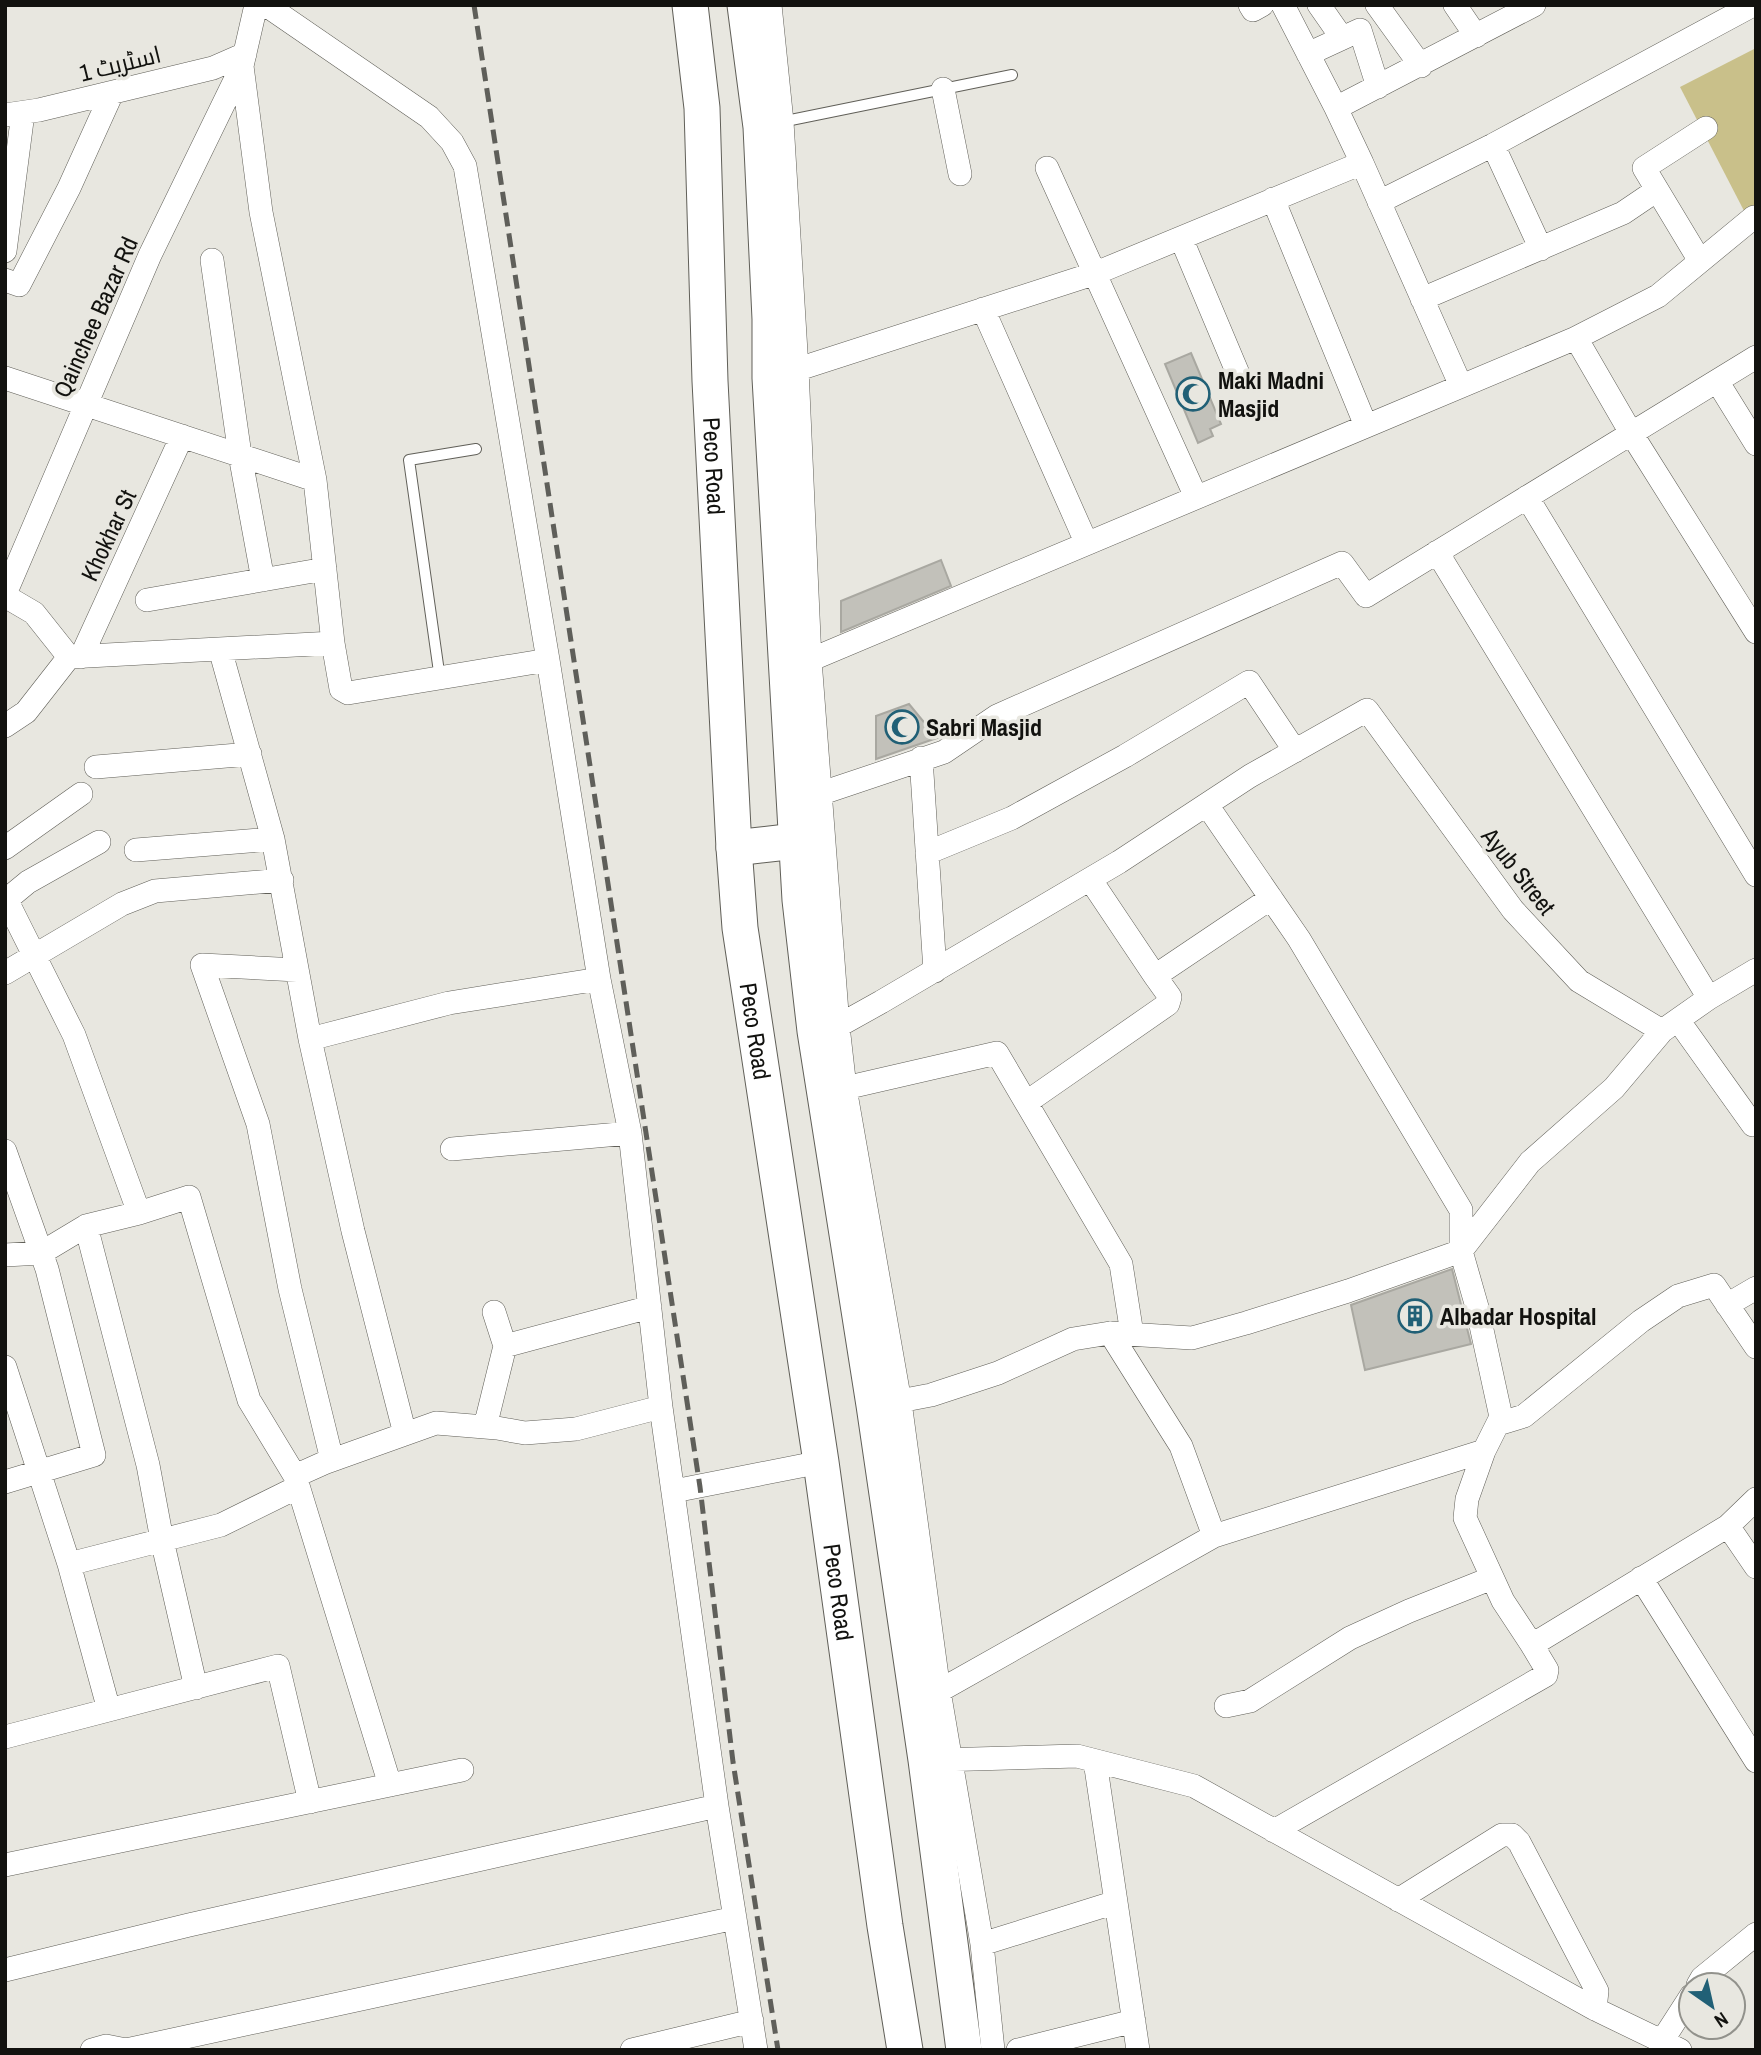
<svg xmlns="http://www.w3.org/2000/svg" width="1761" height="2055" font-family="'Archivo Narrow',Cairo,sans-serif">
	<style>
		.green { fill: #c9c08a }
		.building { fill: #c2c1ba; stroke: #a9a8a1; stroke-width: 2 }
		.lines { fill: none; stroke-linecap: round; stroke-linejoin: round }
		.service-casing { stroke: #605f58; stroke-width: 12 }
		.minor-casing { stroke: #605f58; stroke-width: 24 }
		.primary-casing { stroke: #605f58; stroke-width: 37 }
		.service { stroke: #fff; stroke-width: 10 }
		.minor { stroke: #fff; stroke-width: 23 }
		.primary { stroke: #fff; stroke-width: 35 }
		.rail { stroke: #5f5f5a; stroke-width: 5; stroke-dasharray: 14 7; stroke-linecap: butt }
		.labels { text-anchor: middle; dominant-baseline: central; stroke-width: 7; stroke-linejoin: round; paint-order: stroke }
		.street-label { font-size: 24px; fill: #12120f; stroke: #e8e7e0 }
		.poi-label { font-size: 24px; font-weight: bold; fill: #12120f; stroke: #e8e7e0; text-anchor: start }
	</style>
	<rect width="100%" height="100%" fill="#e8e7e0"/>
	<path class="green" d="M1756,48V234L1680,87Z"/>
	<path class="building" d="M1191,353L1221,424L1210,429L1213,436L1198,443L1165,364Z
		M941,560L951,586L841,632V601Z
		M909,704L937,738L876,759V716Z
		M1452,1269L1471,1344L1365,1370L1351,1305Z"/>
	<g class="lines">
		<defs>
			<path id="service" d="M781,122L1012,75
				M440,679L409,460L476,449"/>
			<path id="minor" d="M256,5L242,66L261,212L315,480L333,643L341,689L348,693L548,660
				M266,5L429,117L452,142L465,166L548,660L599,979L630,1133L661,1407L717,1806L756,2050
				M770,5L782,122L797,369L810,660L838,1026L845,1088L900,1402L939,1691
				M1250,5L1253,10L1262,5
				M1283,5L1336,108
				M1319,5L1342,38
				M1377,5L1421,66
				M1455,5L1476,36
				M1308,54L1360,30L1378,87
				M943,89L960,174
				M5,115L39,110L213,68L245,54
				M1362,163L1461,386
				M1047,168L1196,497
				M1273,199L1366,426
				M1379,202L1493,145
				M1181,238L1239,376
				M1541,249L1493,145L1753,5
				M5,251L23,113
				M212,260L240,455L263,580
				M1700,261L1644,168L1706,128
				M5,280L19,285L69,188L112,93
				M1422,299L1623,213L1657,190
				M983,309L1086,542
				M1576,338L1631,433L1756,632
				M783,374L1096,273L1362,163L1336,108L1534,5
				M5,378L315,480
				M1717,381L1756,444
				M1527,497L1756,875
				M1437,552L1709,998
				M5,594L150,255L242,66
				M5,596L34,613L69,657
				M147,600L325,569
				M220,649L273,839L310,1039L353,1231L405,1434
				M81,657L182,436
				M797,664L810,660L1576,338L1658,296L1754,217
				M5,726L26,712L69,657L333,643
				M921,758L935,971
				M96,767L250,754
				M819,794L944,752L997,716L1342,563L1366,596L1756,357
				M5,848L81,794
				M136,850L273,839
				M927,853L1012,818L1125,756L1249,682L1295,751
				M1090,879L1155,976
				M5,897L74,1035L139,1213
				M5,901L28,882L99,842
				M297,970L202,965L258,1124L290,1289L332,1460
				M5,973L122,904L155,891L282,880
				M1678,1020L1753,1125
				M825,1029L838,1026L881,1002L1119,862L1250,776L1367,710L1513,910L1579,981L1662,1031
				M310,1039L449,1003L599,979
				M845,1088L997,1053L1121,1264L1132,1334
				M1027,1102L1168,1004L1170,997L1155,976L1271,898
				M452,1149L630,1133
				M5,1151L47,1269L94,1455L5,1482
				M86,1226L148,1465L162,1540L196,1688
				M5,1255L41,1253L86,1226L139,1213L189,1197L249,1400L295,1476
				M1727,1305L1756,1288
				M494,1312L505,1346
				M1110,1333L1181,1446L1214,1536
				M5,1367L69,1564
				M884,1404L931,1395L998,1373L1073,1339L1110,1333L1192,1338L1246,1323L1348,1291L1461,1251L1530,1162L1614,1088L1662,1031L1709,998L1756,970
				M1498,1424L1524,1416L1641,1321L1678,1296L1714,1285L1756,1347
				M485,1427L505,1346L650,1307
				M1484,1451L1467,1499L1465,1518L1503,1601L1532,1645L1728,1526L1756,1499
				M674,1491L821,1462
				M1728,1526L1756,1567
				M1641,1578L1756,1761
				M1226,1706L1250,1701L1350,1638L1409,1611L1492,1578
				M109,1710L69,1564L221,1525L298,1487
				M5,1737L278,1666L310,1802
				M938,1760L1077,1756L1194,1786L1595,2009L1680,2050
				M1095,1761L1138,2050
				M390,1785L295,1476L324,1463L436,1423L497,1428L525,1433L576,1429L661,1407
				M1274,1831L1546,1675L1547,1670L1532,1645
				M5,1865L462,1770
				M1398,1900L1502,1835H1512L1519,1842L1597,1991L1595,2009
				M982,1944L1116,1902
				M5,1970L189,1925L717,1806
				M1698,1985L1702,1978L1756,1934
				M1662,2041L1691,1996
				M92,2050L106,2046L126,2050L735,1918
				M632,2050L752,2021
				M993,2050L982,1944L939,1691L1214,1536L1484,1451L1501,1417L1477,1307L1461,1251V1210L1299,939L1207,805
				M1018,2050L1134,2021"/>
			<g id="primary">
				<path id="s1" d="M690,5L702,108L710,381L734,848L740,928L821,1462L885,1926L905,2050"/>
				<path d="M745,5L761,127L770,319V378L800,900L815,1031L874,1405L926,1760L964,2050"/>
				<path d="M734,848L796,841"/>
			</g>
		</defs>
		<use href="#service" class="service-casing"/>
		<use href="#minor" class="minor-casing"/>
		<use href="#primary" class="primary-casing"/>
		<use href="#service" class="service"/>
		<use href="#minor" class="minor"/>
		<use href="#primary" class="primary"/>
		<path class="rail" d="M474,5L700,1487L733,1762L778,2050"/>
	</g>
	<defs>
		<symbol id="mosque-ring" viewBox="-11 -11 22 22"><circle r="9.5" fill="#e8e7e0" stroke="#216076" stroke-width="1.5"/><path d="M3.5-4.9A6 6 0 1 0 3.5 4.9A5 5 0 1 1 3.5-4.9Z" fill="#216076"/></symbol>
		<symbol id="building-ring" viewBox="-11 -11 22 22"><circle r="9.5" fill="#e8e7e0" stroke="#216076" stroke-width="1.5"/><path d="M-4-6H4V6H1V3H-1V6H-4ZM-2.5-4.3h1.7v1.8h-1.7ZM.8-4.3h1.7v1.8H.8ZM-2.5-1h1.7V.8h-1.7ZM.8-1h1.7V.8H.8Z" fill="#216076"/></symbol>
	</defs>
	<g fill-rule="evenodd">
		<use href="#mosque-ring" x="1174" y="375" width="38" height="38"/>
		<use href="#mosque-ring" x="883" y="708" width="38" height="38"/>
		<use href="#building-ring" x="1396" y="1297" width="38" height="38"/>
	</g>
	<g class="labels">
		<g class="street-label">
			<text transform="translate(120 63) rotate(-14)">اسٹریٹ 1</text>
			<text transform="translate(95 317) rotate(-66)">Qainchee Bazar Rd</text>
			<text stroke="none"><textPath href="#s1" startOffset="462">Peco Road</textPath></text>
			<text transform="translate(108 535) rotate(-65)">Khokhar St</text>
			<text transform="translate(1519 871) rotate(52)">Ayub Street</text>
			<text stroke="none"><textPath href="#s1" startOffset="1029">Peco Road</textPath></text>
			<text stroke="none"><textPath href="#s1" startOffset="1596">Peco Road</textPath></text>
		</g>
		<g class="poi-label">
			<text x="1218" y="380">Maki Madni<tspan x="1218" dy="28">Masjid</tspan></text>
			<text x="926" y="727">Sabri Masjid</text>
			<text x="1440" y="1316">Albadar Hospital</text>
		</g>
	</g>
	<rect width="1761" height="2055" fill="none" stroke="#12120f" stroke-width="14"/>
	<g transform="translate(1712 2006) rotate(146)"><circle r="33" fill="#e8e7e0" stroke="#92928c" stroke-width="2"/>
	<path d="M0-5L12 26L0 18L-12 26Z" fill="#216076"/>
	<text y="-10" font-size="19" font-weight="bold" text-anchor="middle" fill="#12120f">N</text>
	</g>
</svg>
